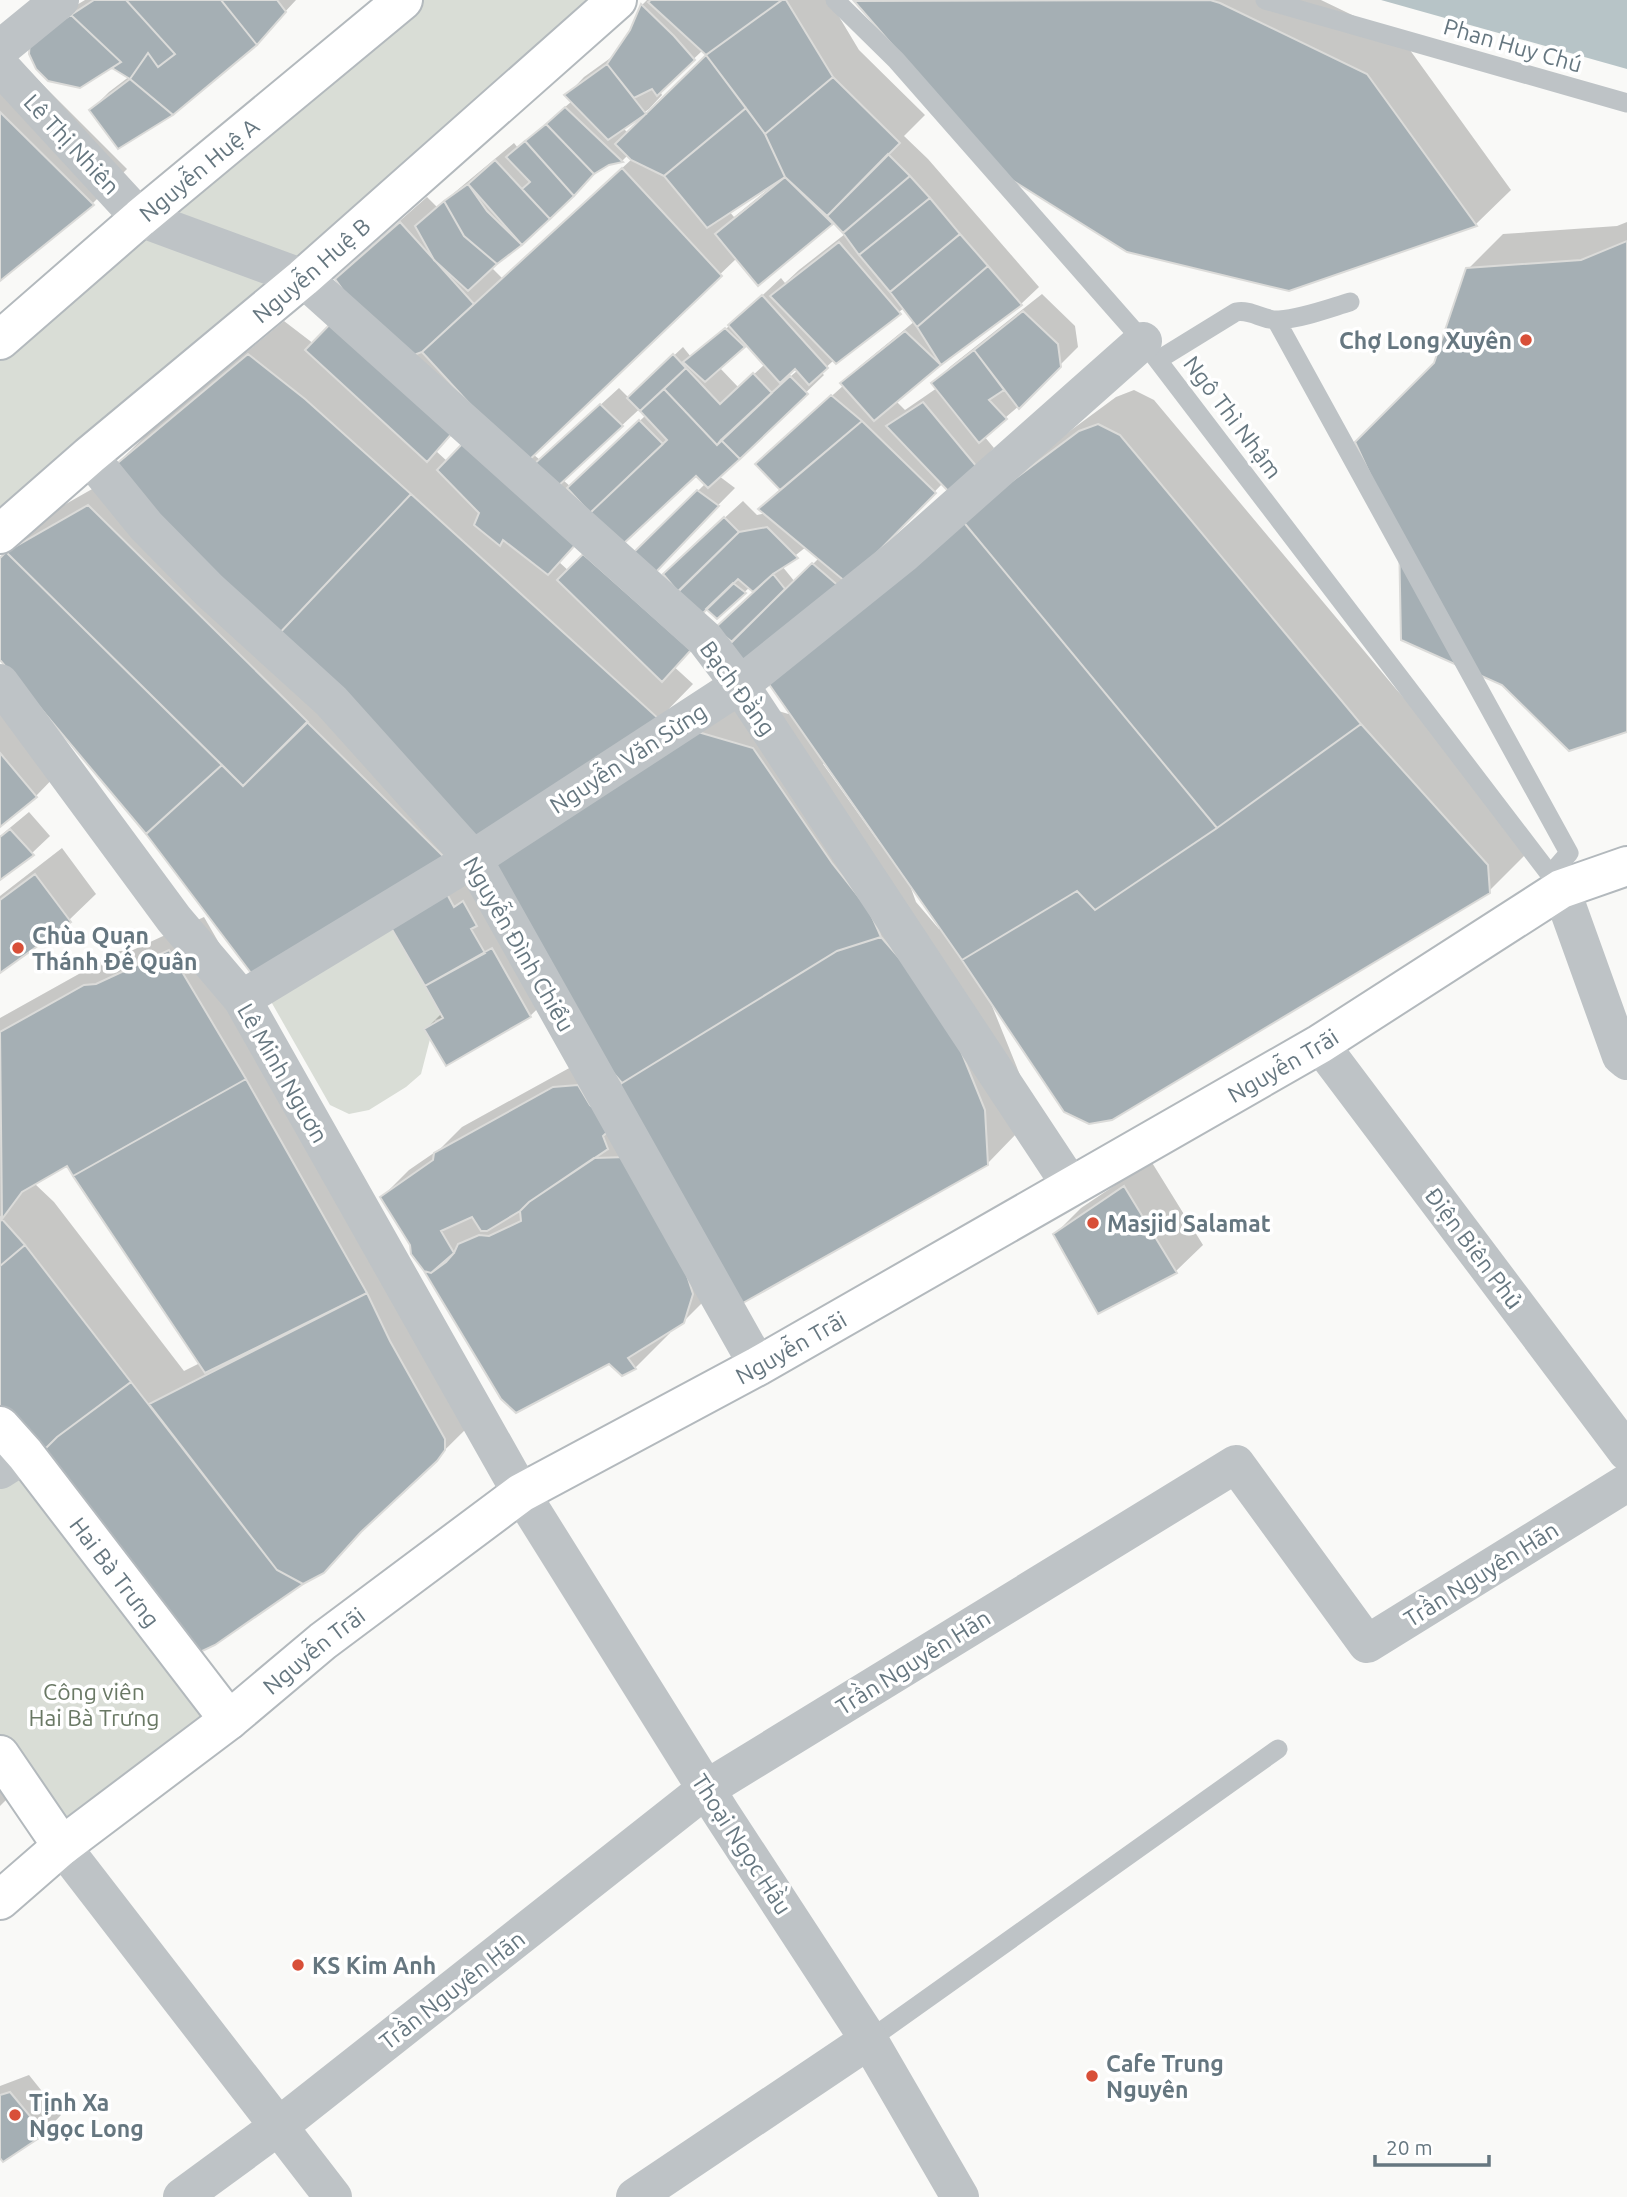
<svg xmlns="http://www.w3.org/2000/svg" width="1627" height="2197" font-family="Ubuntu,sans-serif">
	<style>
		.green { fill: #d9ddd6 }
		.water { fill: #b7c4c7 }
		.shadow { fill: #0003; fill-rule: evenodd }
		.building { fill: #a5afb4; stroke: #dbdbd9; stroke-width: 2 }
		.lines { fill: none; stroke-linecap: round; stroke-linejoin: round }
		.secondary-casing { stroke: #b3b9bd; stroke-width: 42 }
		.lane { stroke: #bec3c6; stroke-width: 19 }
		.street { stroke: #bec3c6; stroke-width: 38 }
		.secondary { stroke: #fff; stroke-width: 38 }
		.poi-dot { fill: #d84f38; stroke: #fff; stroke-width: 2.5 }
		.labels { text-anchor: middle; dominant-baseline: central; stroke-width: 7; stroke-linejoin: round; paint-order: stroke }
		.street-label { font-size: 23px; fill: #667780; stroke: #fff }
		.poi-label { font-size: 23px; font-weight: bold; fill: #667780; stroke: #fff; text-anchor: start }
		.park-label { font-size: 23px; fill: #697864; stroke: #fff }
	</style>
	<rect width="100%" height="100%" fill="#f9f9f7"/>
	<path class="green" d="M424,0H593L0,533V349Z
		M390,926L443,1018L435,1020L421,1074L406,1087L369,1110L349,1114L330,1105L269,998Z
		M0,1446L229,1720L62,1846L0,1762Z"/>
	<path class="water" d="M1381,0H1627V69Z"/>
	<path class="shadow" d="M85,0H296L256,43L91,110L109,92L130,76L50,21Z
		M647,0H829L859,50L925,115L904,136L928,159L1039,287L1021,304L940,364L896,401L905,410L937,388L933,383L951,366L1042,294L1075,326L1078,347L1019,406L984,436L994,448L976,466L943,483L841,588L734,641L756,592L750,587L717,617L683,556L743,501L757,515L766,513L760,509L781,488L775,447L844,385L842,383L860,366L915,321L904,308L836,361L834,360L821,372L824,375L719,476L735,488L652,572L633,555L705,484L696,473L575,546L559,562L693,684L659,719L444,856L147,833L0,657V558L43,517L115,476L110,471L145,436L284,321L314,344L354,303L337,280L363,253L427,197L437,207L514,143L518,148L572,101L567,95L584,77L616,54L631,31L642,5ZM703,50L708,55L628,133L623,128L649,109L662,95L660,91ZM628,155L632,159L502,278L492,268L550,217L594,171L608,163L622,161ZM771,184L772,186L734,217L729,211ZM834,221L845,234L799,270L785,283L781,278L733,323L691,357L683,347L629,398L619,388L540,460L533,454L737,258L759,283ZM747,344L765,364L739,388L719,367ZM796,367L798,370L791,376L788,374ZM646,403L648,406L646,415L571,487L563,480ZM453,433L466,443L448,462L436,451ZM806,547L819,558L795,582L782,566Z
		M858,0H1321L1402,39L1511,190L1476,224L1289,289L1008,176Z
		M15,57L127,169L93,203L0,279V71Z
		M1627,222V730L1435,364L1468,269L1503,234L1617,226Z
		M1134,390L1154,400L1396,689L1523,830L1524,856L1489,891L990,1001L1020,1075L1022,1128L987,1164L719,1286L683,1322L668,1331L670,1333L635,1368L610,1362L516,1410L382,1197L409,1170L441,1148L462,1127L582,1061L558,989L530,1016L446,1064L426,1029L442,1013L393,926L734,698L792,715L998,484L1116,397ZM826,763L882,843L880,844L823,764ZM908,880L941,928L939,929L916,902Z
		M0,673L62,769L36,796L0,825Z
		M29,812L50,836L32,853L0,878V836Z
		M62,848L96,894L69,920L0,971V896Z
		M204,917L401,1258L471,1424L368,1526L365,1524L349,1543H352L323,1572L302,1582L215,1643L0,1415V1018L120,951L133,950ZM67,1164L200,1363L184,1371L54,1202L35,1184Z
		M1151,1161L1203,1245L1176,1271L1098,1312L1055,1234L1081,1208Z
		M0,1759L21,1785L0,1806Z
		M29,2075L61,2115L44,2133L0,2155V2086Z"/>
	<path class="building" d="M94,0H126L175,54L158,67L148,53L130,79L112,68L121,62L71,15Z
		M126,0H221L257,45L173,115L130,79L148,53L158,67L175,54Z
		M221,0H277L286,12L257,45Z
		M651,0H782L706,55L648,2Z
		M782,0H786L833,77L765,134L706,55Z
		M1210,0L1220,3L1367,74L1477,226L1289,291L1127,252L1007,177L854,1Z
		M641,4L674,36L695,60L657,96L652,89L634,98L607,64L630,30Z
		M71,15L121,62L80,88L48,81L36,69L29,54L30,39Z
		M706,55L746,108L664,176L631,160L615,144Z
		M607,64L646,114L608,140L564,95Z
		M833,77L900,143L827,216L785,177L765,134Z
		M130,79L173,115L118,149L89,110Z
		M565,107L623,162L609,165L594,174L546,124Z
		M746,108L765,134L785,177L707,228L664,176Z
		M0,112L94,205L0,281Z
		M546,124L594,174L574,196L525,141Z
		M525,141L574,196L550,219L522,189L530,182L506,157Z
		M888,154L910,176L843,233L827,216Z
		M495,160L550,219L522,245L468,184Z
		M622,168L722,276L525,464L422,352Z
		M910,176L930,198L859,255L843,233Z
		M785,177L833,224L758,286L715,234Z
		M468,184L487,211L522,245L497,264L464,236L444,201Z
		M930,198L960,234L890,292L859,255Z
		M444,201L464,236L497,264L468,291L434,260L415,226Z
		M400,222L474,304L422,352L395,362L335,279Z
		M960,234L988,266L917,327L890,292Z
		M1627,241V732L1569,751L1502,685L1401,640L1399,537L1355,442L1434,363L1466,268L1581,260Z
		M839,242L901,314L836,364L770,296Z
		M988,266L1022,305L941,365L917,327Z
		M762,295L828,368L809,385L795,369L780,383L728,325Z
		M1023,311L1058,344L1061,367L1019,409L974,350Z
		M334,320L454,431L427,462L305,350Z
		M725,328L745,347L705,382L683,362Z
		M905,331L941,365L874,421L840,383Z
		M974,350L1004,390L989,400L1007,419L979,443L931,383Z
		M248,354L305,399L411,494L275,638L108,471Z
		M673,354L686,368L640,411L627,398Z
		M686,368L720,404L753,373L772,393L717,445L664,389Z
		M790,376L808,394L740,459L721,440Z
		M664,389L717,445L721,440L740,459L708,488L696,476L622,545L590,513L667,440L640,411Z
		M831,395L862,421L780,490L755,464Z
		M923,402L977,467L950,493L886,426Z
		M600,404L623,426L556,488L532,466Z
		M639,420L663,444L590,513L567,488Z
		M862,421L936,493L847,583L758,509Z
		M1098,424L1120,435L1361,724L1217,828L961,519L1079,431Z
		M464,442L577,543L548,575L503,540L500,546L474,525L479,513L437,470Z
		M697,490L719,506L653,575L631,555Z
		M411,494L660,720L467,844L275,638Z
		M88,505L308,722L243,786L6,552Z
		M724,517L739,532L678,592L663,574Z
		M961,519L1217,828L1095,910L1077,891L962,960L766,680Z
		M767,527L798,558L773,574L753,592L738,579L701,615L673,596L739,532Z
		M6,552L222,765L146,834L0,660V558Z
		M583,554L691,650L662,682L557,580Z
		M812,563L842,589L748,678L726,647Z
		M773,574L785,589L732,642L715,628Z
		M733,583L746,593L717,619L706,609Z
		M307,722L445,858L254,977L146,834L222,765L243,786Z
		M1361,724L1488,865L1490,893L1112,1120L1089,1124L1064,1112L962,960L1077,891L1095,910L1217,828Z
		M698,732L753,748L832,863L869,910L881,937L837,951L622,1083L589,1045L488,860Z
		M0,753L37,797L0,827Z
		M10,829L34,855L0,880V837Z
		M35,874L71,922L0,973V900Z
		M447,894L454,907L463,901L477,926L471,929L485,953L425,986L390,926Z
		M881,937L921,983L948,1019L985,1110L988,1165L734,1308L613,1090L622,1083L837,951Z
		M492,948L531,1017L446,1066L424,1029L443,1018L425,986Z
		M169,950L246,1079L73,1176L67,1166L22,1192L2,1219L0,1032L84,985L96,984Z
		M246,1079L367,1293L205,1373L73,1176Z
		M578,1085L590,1105L614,1126L603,1136L608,1149L529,1202L520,1211L487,1231H481L472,1217L441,1231L454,1253L431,1273L424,1271L411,1254L410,1245L380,1197L433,1160L434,1153L553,1087Z
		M627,1157L684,1266L693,1294L684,1323L628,1358L636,1369L622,1376L609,1364L516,1413L501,1399L424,1271L431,1273L446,1262L454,1253L458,1244L479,1235L489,1236L521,1221L520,1211L529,1202L594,1158Z
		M1124,1186L1177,1273L1098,1314L1053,1234Z
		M0,1217L25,1245L0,1266Z
		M25,1245L131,1382L57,1437L36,1458L0,1418V1266Z
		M367,1293L390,1341L445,1439V1450L437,1461L361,1532L324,1573L303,1584L277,1570L149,1404Z
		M131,1382L277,1570L303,1584L215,1645L198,1653L36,1458L57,1437Z
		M10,2092L45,2134L3,2162L0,2158V2095Z"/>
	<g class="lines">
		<defs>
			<g id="secondary">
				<path id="s1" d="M0,340L140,218L403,0"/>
				<path id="s2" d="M0,534L89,456L303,278L617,0"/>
				<path id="s3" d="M0,1426L25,1454L229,1720"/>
				<path d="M0,1755L62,1846"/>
				<path id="s4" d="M0,1900L62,1846L229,1720L323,1641L521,1493L758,1366L1320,1044L1561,889L1627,866"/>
			</g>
		</defs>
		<use href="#secondary" class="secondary-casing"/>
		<path class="lane" d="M835,0L896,60L1143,341L1561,889
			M1265,0L1627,103
			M1276,320L1569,853L1550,875
			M1158,360L1236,312C1252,309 1263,321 1279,320C1303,318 1327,309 1350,302
			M869,2040L1278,1749"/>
		<path class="street" d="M0,49L60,0
			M0,66L140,218L303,278L705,639L740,685L1071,1186
			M89,456L146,526L209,590L331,701L473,859L758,1366
			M0,683L174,919L242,999L521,1493L721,1813L869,2040L960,2197
			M1561,889L1621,1056L1627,1061
			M242,999L473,859L740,685L902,555L1143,341
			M1320,1044L1627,1452
			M0,1470L25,1454
			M62,1846L333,2197
			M182,2197L279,2126L706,1789L1236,1464L1367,1644L1627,1483
			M635,2197L869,2040"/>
		<use href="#secondary" class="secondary"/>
	</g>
	<g class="poi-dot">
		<circle cx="1526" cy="340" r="7"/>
		<circle cx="18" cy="948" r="7"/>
		<circle cx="1093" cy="1223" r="7"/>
		<circle cx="298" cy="1965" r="7"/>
		<circle cx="1092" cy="2076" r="7"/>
		<circle cx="15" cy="2115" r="7"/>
	</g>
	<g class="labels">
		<g class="street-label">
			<text transform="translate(1513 45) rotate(16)">Phan Huy Chú</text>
			<text transform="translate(72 144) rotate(47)">Lê Thị Nhiên</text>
			<text stroke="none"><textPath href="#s1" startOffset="262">Nguyễn Huệ A</textPath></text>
			<text stroke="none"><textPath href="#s2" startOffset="408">Nguyễn Huệ B</textPath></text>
			<text transform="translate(1233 417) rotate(53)">Ngô Thì Nhậm</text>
			<text transform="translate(738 688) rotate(54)">Bạch Đằng</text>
			<text transform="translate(628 758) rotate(-33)">Nguyễn Văn Sừng</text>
			<text transform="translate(519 944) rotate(60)">Nguyễn Đình Chiểu</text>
			<text stroke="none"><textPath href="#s4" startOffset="1535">Nguyễn Trãi</textPath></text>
			<text transform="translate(283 1073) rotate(60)">Lê Minh Nguơn</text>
			<text transform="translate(1474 1248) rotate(53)">Điện Biên Phủ</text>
			<text stroke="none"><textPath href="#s4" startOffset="968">Nguyễn Trãi</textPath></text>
			<text stroke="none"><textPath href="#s3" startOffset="186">Hai Bà Trưng</textPath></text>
			<text transform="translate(1481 1574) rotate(-32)">Trần Nguyên Hãn</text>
			<text stroke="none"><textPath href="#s4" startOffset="401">Nguyễn Trãi</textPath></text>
			<text transform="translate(913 1662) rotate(-32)">Trần Nguyên Hãn</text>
			<text transform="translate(742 1844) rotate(57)">Thoại Ngọc Hầu</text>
			<text transform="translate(452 1990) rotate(-38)">Trần Nguyên Hãn</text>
		</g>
		<g class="poi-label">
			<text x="1512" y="340" text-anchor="end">Chợ Long Xuyên</text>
			<text x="32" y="935">Chùa Quan<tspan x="32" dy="26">Thánh Đế Quân</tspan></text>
			<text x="1107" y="1223">Masjid Salamat</text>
			<text x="312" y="1965">KS Kim Anh</text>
			<text x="1106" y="2063">Cafe Trung<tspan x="1106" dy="26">Nguyên</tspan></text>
			<text x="29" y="2102">Tịnh Xa<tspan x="29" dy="26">Ngọc Long</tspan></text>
		</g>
		<g class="park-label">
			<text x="94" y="1691">Công viên<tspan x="94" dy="26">Hai Bà Trưng</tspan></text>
		</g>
	</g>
	<path d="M1375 2155v10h114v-10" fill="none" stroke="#667780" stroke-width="3.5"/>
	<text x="1386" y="2155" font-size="21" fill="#667780" stroke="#ffffff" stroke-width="5" paint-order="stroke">20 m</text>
</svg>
